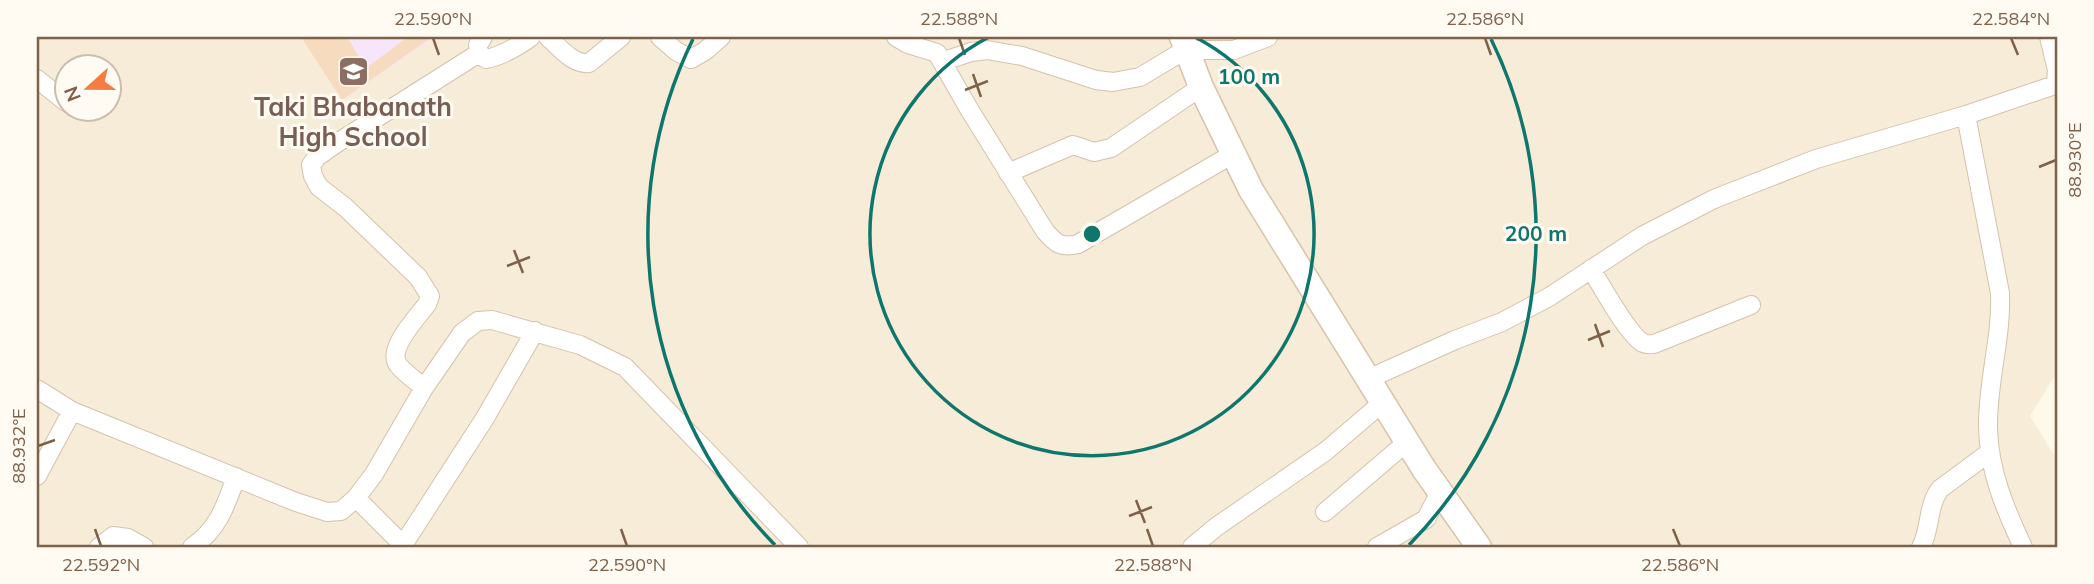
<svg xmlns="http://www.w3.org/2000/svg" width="2094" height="584" font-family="Mulish,sans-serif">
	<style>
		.residential { fill: #f7ecd7; fill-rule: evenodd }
		.education { fill: #f6e6fc }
		.building { fill: #f7dbbe }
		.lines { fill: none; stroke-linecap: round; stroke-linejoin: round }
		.street-casing { stroke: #d3c2ad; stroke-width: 20 }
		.secondary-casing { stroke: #d7c3ab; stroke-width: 27 }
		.street { stroke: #fff; stroke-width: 18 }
		.secondary { stroke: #fff; stroke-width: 24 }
		.ticks { fill: none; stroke: #7e6149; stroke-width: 2.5 }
		.ring { fill: none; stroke: #0f766e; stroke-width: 3.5 }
		.labels { text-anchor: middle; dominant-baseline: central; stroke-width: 6; stroke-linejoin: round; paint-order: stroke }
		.education-label { font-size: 26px; font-weight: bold; fill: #785e54; stroke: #fffbf3 }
		.centre { fill: #0f766e; stroke: #fffbf3; stroke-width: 3.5 }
		.ring-label { font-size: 21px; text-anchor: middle; font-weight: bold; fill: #0f766e; stroke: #fffbf3; stroke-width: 6; stroke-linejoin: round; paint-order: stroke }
		.neatline { fill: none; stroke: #7e6149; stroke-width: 2.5 }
		.ticks-label { font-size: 18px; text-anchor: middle; fill: #7e6149 }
	</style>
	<rect width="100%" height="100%" fill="#fff9ea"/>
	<path class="residential" d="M37,37H2057V372L2030,416L2057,460V547H37ZM66,66H108V108H66Z"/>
	<path class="education" d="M301,37H435L342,100Z"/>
	<path class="building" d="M301,37H347L366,68L408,37H432L342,100Z"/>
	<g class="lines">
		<defs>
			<path id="street" d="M483,37L478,45L479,53L486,59C502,56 517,47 531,37
				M548,37C559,47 573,65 589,63L621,37
				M660,37L676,51L691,59L705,51L721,37
				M896,37L908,44L937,53L969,109L1045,231C1056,244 1061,248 1078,244L1233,154
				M944,61L971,52L987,50L1022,56L1096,80L1113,82L1140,77L1185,50H1234L1268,37
				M37,79L66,102
				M1966,115L2000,293C2002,338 1987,383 1988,428C1989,471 2005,509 2023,547
				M1008,173L1073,145L1094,152L1111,148L1201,87
				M1591,269C1601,285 1628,335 1643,343C1647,345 1649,344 1654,344L1751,305
				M1368,379L1455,340L1502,322L1549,297L1642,236L1714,199L1816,159L1966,115L2052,86L2056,82L2057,70L2049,37
				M424,388C416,381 406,374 399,366C385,350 417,318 427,304L430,296L418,277L345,207L319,187L313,176L311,165L317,157L337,143L479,53
				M37,389L72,411
				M37,476L72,411L296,502L327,512L341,511L356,498L374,474L424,388L462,333L478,321L492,320L580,345L625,367L799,547
				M356,498L405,547
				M1325,512L1407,442
				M403,545L485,418L535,331
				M99,547L113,536L128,538L144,547
				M192,547C218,530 226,505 236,477
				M1192,547L1216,527L1326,451L1382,403
				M1377,547L1426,519L1440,492
				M1921,547C1931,529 1927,506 1940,489L1990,452"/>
			<path id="secondary" d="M1182,37L1201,87L1251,190L1424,469L1479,547"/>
		</defs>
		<use href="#street" class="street-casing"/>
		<use href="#secondary" class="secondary-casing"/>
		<use href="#street" class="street"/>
		<use href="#secondary" class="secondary"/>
	</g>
	<path class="ticks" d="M433,38L439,55M959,38L965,55M1485,38L1491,55M2011,38L2018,55M973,74L981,97M965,90L988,81M2039,167L2056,160M514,250L523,273M507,266L530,257M1595,324L1603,347M1588,340L1610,331M38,446L55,440M1136,500L1145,523M1129,516L1152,507M95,529L101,546M621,529L627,546M1147,529L1153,546M1673,529L1680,546"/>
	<g class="ring">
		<path d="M1195 37A222 222 0 1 1 989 37"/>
		<path d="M775 545A444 444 0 0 1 693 39M1491 39A444 444 0 0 1 1409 545"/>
	</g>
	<defs>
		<symbol id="school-square" viewBox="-11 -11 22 22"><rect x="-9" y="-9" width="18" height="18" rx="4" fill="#8d6e63" stroke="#fffbf3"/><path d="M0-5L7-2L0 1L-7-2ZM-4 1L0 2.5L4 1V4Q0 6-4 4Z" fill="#fff"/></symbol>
	</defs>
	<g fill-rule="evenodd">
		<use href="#school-square" x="336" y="54" width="35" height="35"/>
	</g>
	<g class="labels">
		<g class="education-label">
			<text x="353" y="106">Taki Bhabanath<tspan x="353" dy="30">High School</tspan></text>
		</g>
	</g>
	<circle cx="1092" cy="234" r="10" class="centre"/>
	<g class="ring-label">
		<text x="1249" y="84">100 m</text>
		<text x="1536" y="241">200 m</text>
	</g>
	<rect width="2094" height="584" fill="none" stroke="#fffbf3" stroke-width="77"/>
	<g transform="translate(88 88) rotate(249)"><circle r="33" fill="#fffbf3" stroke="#cbbdaf" stroke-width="2"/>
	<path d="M0-5L12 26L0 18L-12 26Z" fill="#f47d43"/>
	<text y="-10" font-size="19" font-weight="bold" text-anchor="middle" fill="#7e6149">N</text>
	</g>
	<rect x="38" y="38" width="2018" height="508" class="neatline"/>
	<g class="ticks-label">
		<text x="433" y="25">22.590°N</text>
		<text x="959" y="25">22.588°N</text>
		<text x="1485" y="25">22.586°N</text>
		<text x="2011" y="25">22.584°N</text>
		<text transform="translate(2075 160) rotate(-90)" y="6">88.930°E</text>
		<text transform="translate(19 446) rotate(-90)" y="6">88.932°E</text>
		<text x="101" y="571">22.592°N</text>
		<text x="627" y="571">22.590°N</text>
		<text x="1153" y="571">22.588°N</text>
		<text x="1680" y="571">22.586°N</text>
	</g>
</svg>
